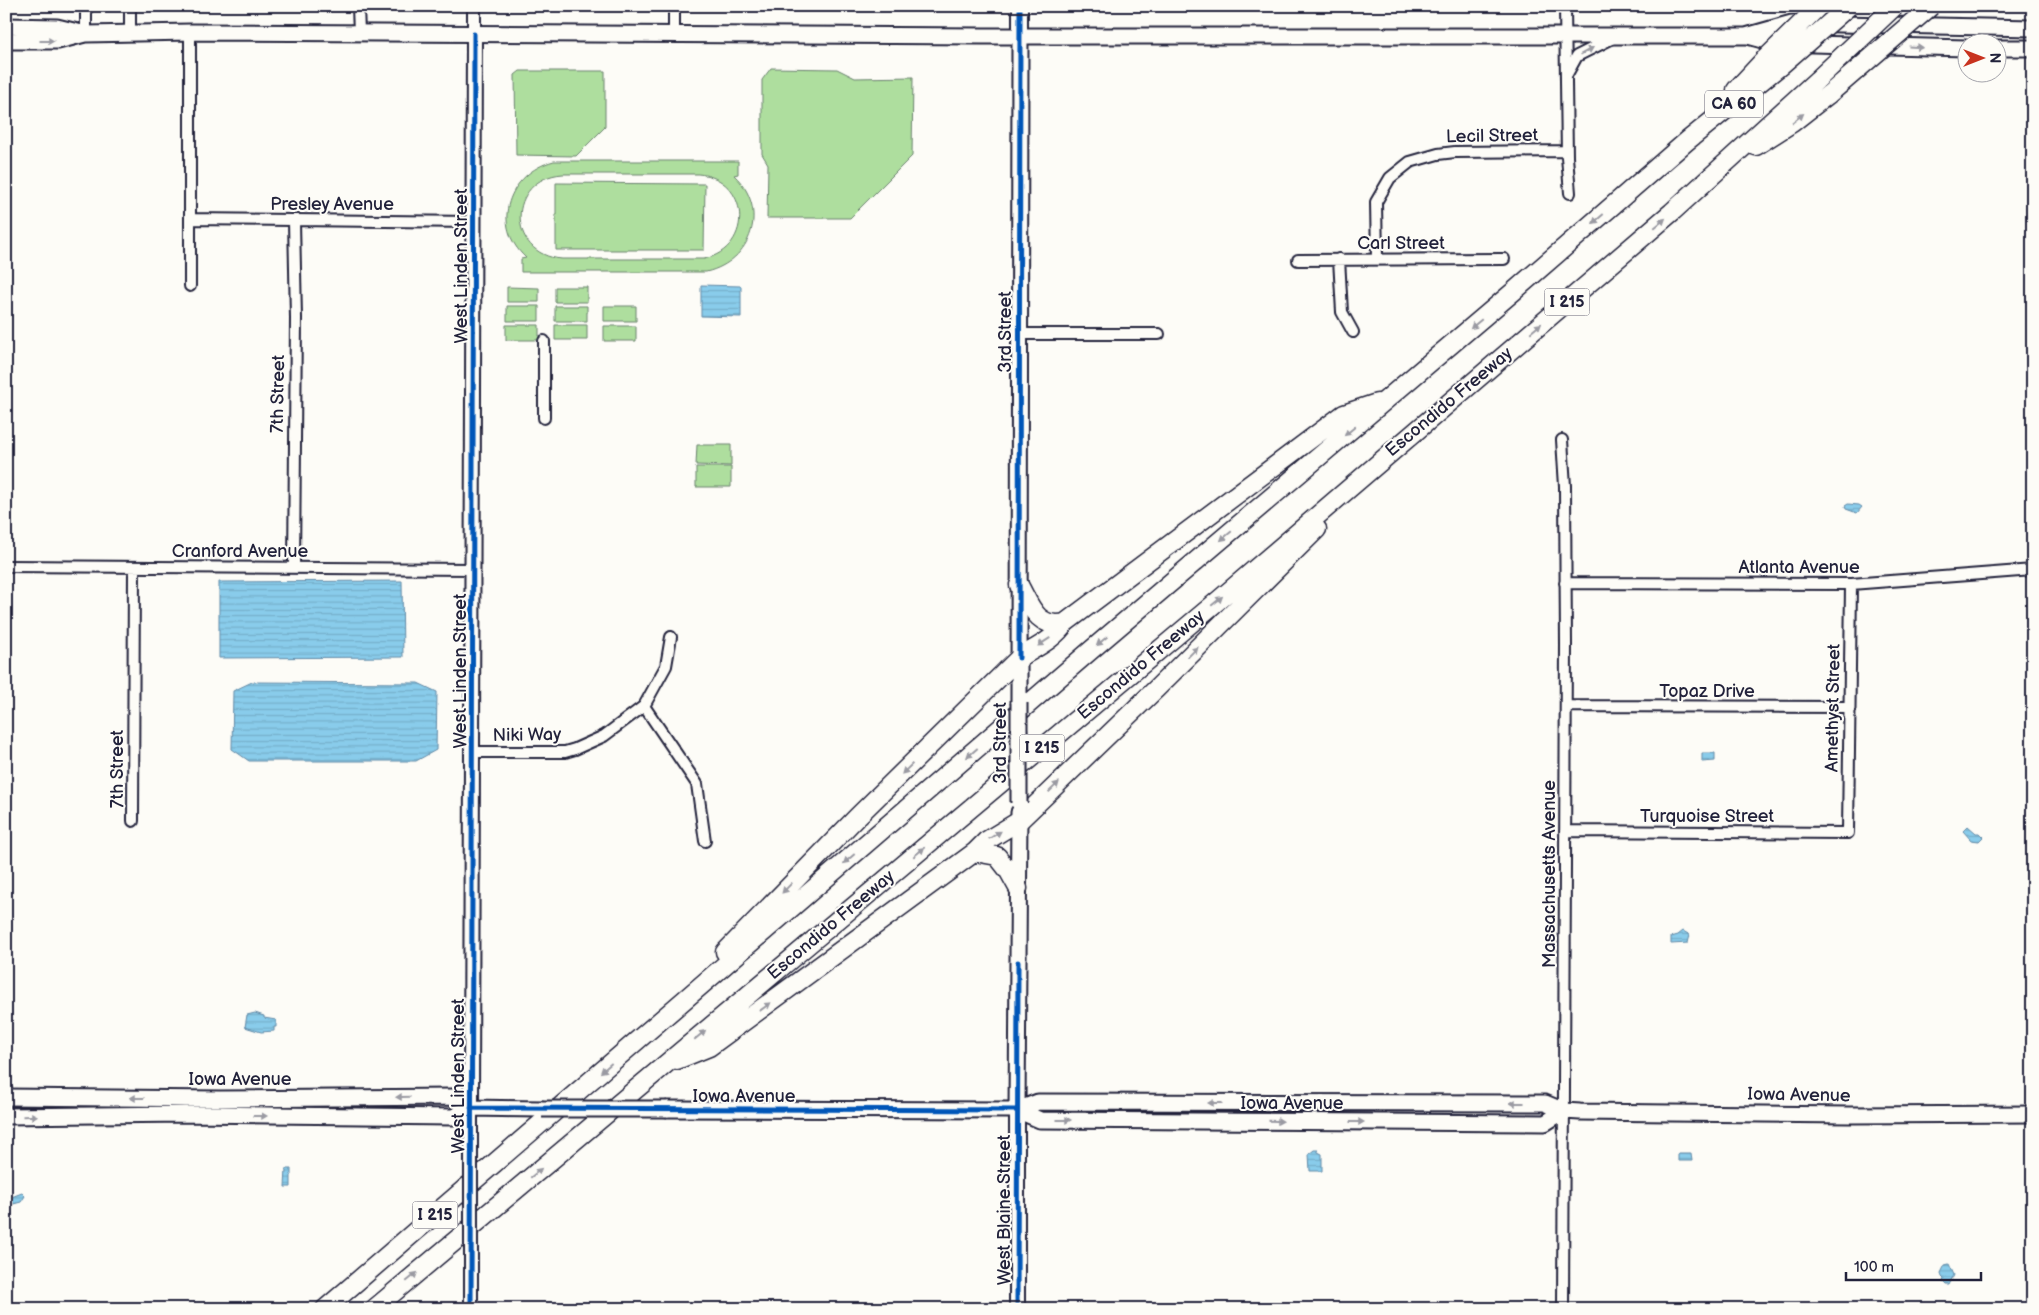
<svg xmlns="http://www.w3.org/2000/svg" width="2039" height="1315" font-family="'Balsamiq Sans',sans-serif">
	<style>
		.pitch { fill: #aede9e; stroke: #68806c; fill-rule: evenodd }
		.water { fill: url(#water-rules); stroke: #6088a5 }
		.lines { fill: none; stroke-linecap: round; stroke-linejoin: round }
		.minor-casing { stroke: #22223b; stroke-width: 14 }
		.tertiary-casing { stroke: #22223b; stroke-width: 16 }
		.secondary-casing { stroke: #22223b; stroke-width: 18 }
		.primary-casing { stroke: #22223b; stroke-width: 19 }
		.motorway-casing { stroke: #22223b; stroke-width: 21 }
		.minor { stroke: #fdfcf7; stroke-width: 10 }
		.tertiary { stroke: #fdfcf7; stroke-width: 12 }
		.secondary { stroke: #fdfcf7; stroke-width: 14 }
		.primary { stroke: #fdfcf7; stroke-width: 15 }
		.motorway { stroke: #fdfcf7; stroke-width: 18 }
		.tertiary-bridge-casing { stroke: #22223b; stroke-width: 16; stroke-linecap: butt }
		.primary-bridge-casing { stroke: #22223b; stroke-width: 19; stroke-linecap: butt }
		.motorway-bridge-casing { stroke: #22223b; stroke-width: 21; stroke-linecap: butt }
		.tertiary-bridge { stroke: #fdfcf7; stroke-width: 12 }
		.primary-bridge { stroke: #fdfcf7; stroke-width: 15 }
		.motorway-bridge { stroke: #fdfcf7; stroke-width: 18 }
		.cycleway-casing { stroke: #fdfcf7; stroke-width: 8 }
		.cycleway { stroke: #0057b8; stroke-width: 5 }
		.oneway { fill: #9a9aa2 }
		.labels { text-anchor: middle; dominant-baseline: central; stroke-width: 4; stroke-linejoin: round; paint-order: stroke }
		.shield { fill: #fdfcf7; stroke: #646373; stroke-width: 1 }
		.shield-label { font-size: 16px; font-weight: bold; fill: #22223b }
		.street-label { font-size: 18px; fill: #22223b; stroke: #fdfcf7 }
	</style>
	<defs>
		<pattern id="water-rules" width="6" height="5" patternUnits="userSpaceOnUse" patternTransform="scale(1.25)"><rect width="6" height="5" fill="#89cceb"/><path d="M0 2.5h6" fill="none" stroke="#76afca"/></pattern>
	</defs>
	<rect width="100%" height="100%" fill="#fdfcf7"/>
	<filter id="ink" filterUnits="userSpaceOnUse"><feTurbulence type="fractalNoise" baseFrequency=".02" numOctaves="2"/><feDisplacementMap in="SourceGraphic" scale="10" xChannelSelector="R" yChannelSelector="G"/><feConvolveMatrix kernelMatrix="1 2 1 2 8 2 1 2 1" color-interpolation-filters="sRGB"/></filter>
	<g filter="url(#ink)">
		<path class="pitch" d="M771,68L837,69L855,78L913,77L912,156L850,218H767L768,164L762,154V80Z
			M520,71H605V127L576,156L516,155L515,75Z
			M554,161H738V174L734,175C770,209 752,261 706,272H521V259L526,258C490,225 508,173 554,161ZM563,174H698C750,178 755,248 704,259H562C506,255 506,178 563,174Z
			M556,183L705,184L704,250H556Z
			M507,287L539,288V302H507Z
			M555,287H587V302H555Z
			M507,306H539V321H507Z
			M555,306H587V321H555Z
			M604,306H636V321H604Z
			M506,325H539V340H506Z
			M555,325H587V340H555Z
			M604,326H636V341H604Z
			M697,445H731V466L696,465Z
			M696,467H731V487H696Z"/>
		<path class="water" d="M701,285L741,286V317L701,316Z
			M1848,504L1859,505L1862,507L1857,513L1846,509L1845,506Z
			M402,581L403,657L219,658V582Z
			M252,682L418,683L437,692L436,750L416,761H249L232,749L233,691Z
			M1702,753H1715V761L1702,762Z
			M1968,826L1976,833H1979L1983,837L1979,841L1971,840L1963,831Z
			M1683,931L1690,935L1688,943L1671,944V937L1678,935Z
			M255,1013L264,1016V1018L276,1020V1027H274V1031L261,1032L245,1027L247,1015Z
			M1314,1150H1318V1152L1322,1154V1171H1310L1309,1154Z
			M1678,1153H1691L1692,1161H1678Z
			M286,1169H291V1187H285Z
			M22,1193L25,1196L21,1202L6,1206V1199Z
			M1949,1264L1954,1275L1949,1285H1946L1943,1282L1944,1279L1942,1277L1941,1273L1945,1265Z"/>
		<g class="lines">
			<defs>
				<path id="minor" d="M86,6V34
					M130,6V33
					M358,6L359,33
					M1565,6L1567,157L1570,193
					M190,32V286
					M674,34V6
					M1567,74L1577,56L1613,38
					M190,219L475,222
					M1339,259L1342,312L1353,332
					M1377,259L1376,202L1390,178L1410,162L1438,154L1455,152L1566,151
					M1298,260L1504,259
					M1019,334H1159
					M544,341V418
					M1562,440L1565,486L1566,644L1563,1309
					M6,566L474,569
					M294,568L296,318L294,221
					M1565,583L1851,584L2033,570
					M644,706L697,784L705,841
					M1566,706L1849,707
					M473,752H565L575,749L604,736L644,706L666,666L671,637
					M133,821L134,567
					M1565,831L1848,833L1851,584"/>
				<path id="tertiary" d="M474,6V34
					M471,1108V1132
					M471,1309V1278"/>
				<path id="secondary" d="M1020,36V6
					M471,1108L474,34
					M1017,1309V1110"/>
				<path id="primary" d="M6,26L57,27L86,34L190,32L983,36H1746L1792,23L2033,28
					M1748,36L1774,43L1966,48
					M6,41H58L85,34
					M1996,48H2033
					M1019,703L1020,36
					M1019,731V756
					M6,1097L220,1099L452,1097L471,1108
					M667,1109L1017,1110L1038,1102L1545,1103L1564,1111L1580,1112L1850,1115L2033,1114
					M1017,1110L1040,1120L1545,1123L1564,1111
					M1017,1110L1019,812
					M6,1116L186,1114L453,1117L471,1108L542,1109"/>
				<path id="motorway" d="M1736,90L1765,59
					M1756,146L1792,123L1829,94
					M1019,585C1030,605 1037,629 1065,623L1344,414L1377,403
					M975,852L997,856L1008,870L1018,888
					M725,952L858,816L1019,658C1035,648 1055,639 1065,623
					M677,1060L709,1047L975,852L986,841L1019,821L1156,689L1317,529
					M325,1309L1090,651L1513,292L1687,141L1780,66
					M374,1309L1220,599L1672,212L1817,80"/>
			</defs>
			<use href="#minor" class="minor-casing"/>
			<use href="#tertiary" class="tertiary-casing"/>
			<use href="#secondary" class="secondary-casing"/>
			<use href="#primary" class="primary-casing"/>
			<use href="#motorway" class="motorway-casing"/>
			<use href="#minor" class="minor"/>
			<use href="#tertiary" class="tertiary"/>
			<use href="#secondary" class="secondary"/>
			<use href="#primary" class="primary"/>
			<use href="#motorway" class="motorway"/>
			<defs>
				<path id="tertiary-bridge" d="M471,1278V1132"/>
				<path id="primary-bridge" d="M1019,703V731
					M1019,756V803
					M542,1109H667"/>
				<path id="motorway-bridge" d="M1765,59L1819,6
					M1780,66L1849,6
					M1817,80L1895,6
					M1829,94L1931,6"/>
			</defs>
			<use href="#tertiary-bridge" class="tertiary-bridge-casing"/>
			<use href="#primary-bridge" class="primary-bridge-casing"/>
			<use href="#motorway-bridge" class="motorway-bridge-casing"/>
			<use href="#tertiary-bridge" class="tertiary-bridge"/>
			<use href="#primary-bridge" class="primary-bridge"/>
			<use href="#motorway-bridge" class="motorway-bridge"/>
			<defs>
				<path id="cycleway" d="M1019,658L1020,6
					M471,1108L1017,1110
					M471,1309L474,34
					M1017,1309L1018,962"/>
			</defs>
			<use href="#cycleway" class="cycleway-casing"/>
			<use href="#cycleway" class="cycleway"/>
		</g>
		<defs><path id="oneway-solid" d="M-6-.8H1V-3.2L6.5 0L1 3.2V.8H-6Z" transform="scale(1.25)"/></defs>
		<g class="oneway">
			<use href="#oneway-solid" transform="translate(47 41)"/>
			<use href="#oneway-solid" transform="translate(1916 47) rotate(3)"/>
			<use href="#oneway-solid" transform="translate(1587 51) rotate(-29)"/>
			<use href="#oneway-solid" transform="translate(1798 118) rotate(-38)"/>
			<use href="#oneway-solid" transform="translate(1598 219) rotate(139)"/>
			<use href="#oneway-solid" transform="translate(1660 223) rotate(-40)"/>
			<use href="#oneway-solid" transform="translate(1476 324) rotate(140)"/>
			<use href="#oneway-solid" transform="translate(1536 328) rotate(-40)"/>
			<use href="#oneway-solid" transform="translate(1350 431) rotate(140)"/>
			<use href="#oneway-solid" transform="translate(1226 536) rotate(140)"/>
			<use href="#oneway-solid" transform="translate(1217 601) rotate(-40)"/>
			<use href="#oneway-solid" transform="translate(1102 641) rotate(140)"/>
			<use href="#oneway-solid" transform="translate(1044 642) rotate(147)"/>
			<use href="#oneway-solid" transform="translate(1193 652) rotate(-45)"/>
			<use href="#oneway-solid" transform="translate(972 753) rotate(139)"/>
			<use href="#oneway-solid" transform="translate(907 769) rotate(136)"/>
			<use href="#oneway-solid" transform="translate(1054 787) rotate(-44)"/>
			<use href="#oneway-solid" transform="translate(995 835) rotate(-32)"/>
			<use href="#oneway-solid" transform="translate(919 852) rotate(-40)"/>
			<use href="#oneway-solid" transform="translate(849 859) rotate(139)"/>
			<use href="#oneway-solid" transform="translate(787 888) rotate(134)"/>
			<use href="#oneway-solid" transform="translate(765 1007) rotate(-36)"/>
			<use href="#oneway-solid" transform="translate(700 1035) rotate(-40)"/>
			<use href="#oneway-solid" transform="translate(606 1068) rotate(139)"/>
			<use href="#oneway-solid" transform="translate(403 1097) rotate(179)"/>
			<use href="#oneway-solid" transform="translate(137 1098) rotate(180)"/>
			<use href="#oneway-solid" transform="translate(1215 1103) rotate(-180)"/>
			<use href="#oneway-solid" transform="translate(1517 1103) rotate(180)"/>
			<use href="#oneway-solid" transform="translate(30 1116) rotate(-1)"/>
			<use href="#oneway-solid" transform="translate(260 1116)"/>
			<use href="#oneway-solid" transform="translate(1064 1120)"/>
			<use href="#oneway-solid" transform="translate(1276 1121) rotate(1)"/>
			<use href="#oneway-solid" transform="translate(1357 1122)"/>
			<use href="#oneway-solid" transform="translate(536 1173) rotate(-40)"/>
			<use href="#oneway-solid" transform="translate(412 1277) rotate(-40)"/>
		</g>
	</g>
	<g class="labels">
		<g class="shield">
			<rect x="1705" y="90.5" width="58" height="27" rx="4"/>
			<rect x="1544.5" y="288.5" width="45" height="27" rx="4"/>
			<rect x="1019.5" y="734.5" width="45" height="27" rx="4"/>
			<rect x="412.5" y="1201.5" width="45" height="27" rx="4"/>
		</g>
		<g class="shield-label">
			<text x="1734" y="104">CA 60</text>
			<text x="1567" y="302">I 215</text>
			<text x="1042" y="748">I 215</text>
			<text x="435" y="1215">I 215</text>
		</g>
		<g class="street-label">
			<text transform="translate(1492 136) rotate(-1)">Lecil Street</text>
			<text x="332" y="204">Presley Avenue</text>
			<text x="1401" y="243">Carl Street</text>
			<text transform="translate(461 266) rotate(-90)">West Linden Street</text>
			<text transform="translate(1005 332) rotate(-90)">3rd Street</text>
			<text transform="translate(278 394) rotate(-89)">7th Street</text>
			<text transform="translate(1449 402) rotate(-40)">Escondido Freeway</text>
			<text x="240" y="551">Cranford Avenue</text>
			<text x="1799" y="567">Atlanta Avenue</text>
			<text transform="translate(1141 665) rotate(-40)">Escondido Freeway</text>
			<text transform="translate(460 671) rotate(-90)">West Linden Street</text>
			<text x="1707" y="691">Topaz Drive</text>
			<text transform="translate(1833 708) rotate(-89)">Amethyst Street</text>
			<text transform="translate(527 735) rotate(-1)">Niki Way</text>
			<text transform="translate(1000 743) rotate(-90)">3rd Street</text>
			<text transform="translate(117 769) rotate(-90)">7th Street</text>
			<text x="1707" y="816">Turquoise Street</text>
			<text transform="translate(1549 874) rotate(-90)">Massachusetts Avenue</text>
			<text transform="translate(831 925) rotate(-40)">Escondido Freeway</text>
			<text transform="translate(458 1076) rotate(-90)">West Linden Street</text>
			<text x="240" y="1079">Iowa Avenue</text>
			<text transform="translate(1799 1095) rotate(1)">Iowa Avenue</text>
			<text x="744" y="1096">Iowa Avenue</text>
			<text x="1292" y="1103">Iowa Avenue</text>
			<text transform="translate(1004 1210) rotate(-90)">West Blaine Street</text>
		</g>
	</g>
	<rect width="2039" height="1315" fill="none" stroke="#fdfcf7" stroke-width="25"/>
	<rect x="12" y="12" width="2014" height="1290" fill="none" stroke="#22223b" stroke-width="2" filter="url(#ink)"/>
	<g transform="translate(1982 58) rotate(90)"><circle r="24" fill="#fdfcf7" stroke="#a5a5ac"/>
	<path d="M0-4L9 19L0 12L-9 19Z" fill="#c8321e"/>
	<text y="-8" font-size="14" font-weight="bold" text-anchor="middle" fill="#22223b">N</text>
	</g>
	<path d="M1846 1272v8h135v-8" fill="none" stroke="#22223b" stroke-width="2.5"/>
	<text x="1854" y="1272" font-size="15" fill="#22223b" stroke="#fdfcf7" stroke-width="4" paint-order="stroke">100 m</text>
</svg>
